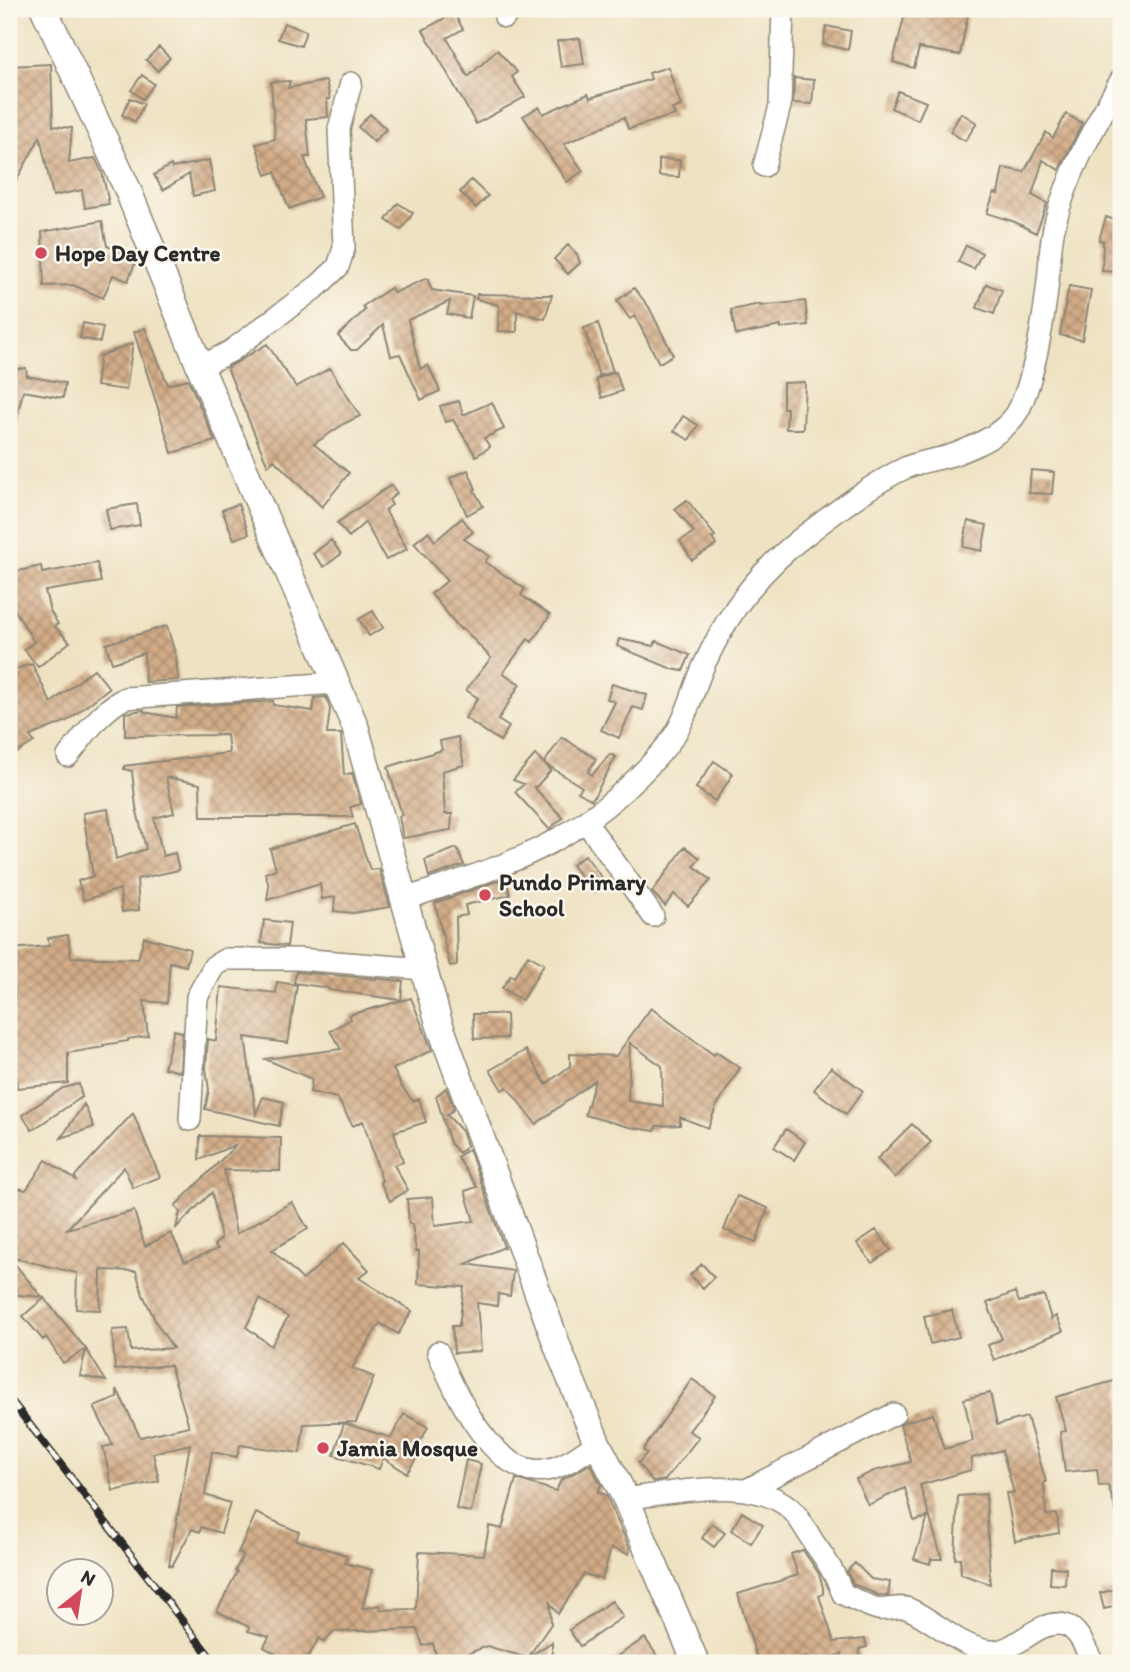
<svg xmlns="http://www.w3.org/2000/svg" width="1130" height="1672" font-family="Itim,sans-serif">
	<style>
		.building { fill: url(#building-cross-hatch); fill-rule: evenodd }
		.lines { fill: none; stroke-linecap: round; stroke-linejoin: round }
		.minor-casing { stroke: #8d8676; stroke-width: 24 }
		.tertiary-casing { stroke: #8d8676; stroke-width: 29 }
		.minor { stroke: #fff; stroke-width: 21 }
		.tertiary { stroke: #fff; stroke-width: 26 }
		.rail-casing { stroke: #2b2b2b; stroke-width: 8 }
		.rail { stroke: #fbf7ec; stroke-width: 5; stroke-dasharray: 16; stroke-linecap: butt }
		.poi-dot { fill: #d1495b; stroke: #fbf7ec; stroke-width: 2.5 }
		.labels { text-anchor: middle; dominant-baseline: central; stroke-width: 5; stroke-linejoin: round; paint-order: stroke }
		.poi-label { font-size: 23px; font-weight: bold; fill: #2b2b2b; stroke: #fbf7ec; text-anchor: start }
	</style>
	<defs>
		<pattern id="building-cross-hatch" width="8" height="8" patternUnits="userSpaceOnUse" patternTransform="scale(1.75)"><rect width="8" height="8" fill="#d3ac87"/><path d="M0 0l8 8M0 8l8-8" fill="none" stroke="#ab8c6f"/></pattern>
	</defs>
	<rect width="100%" height="100%" fill="#fbf7ec"/>
	<filter id="ink" filterUnits="userSpaceOnUse"><feTurbulence type="fractalNoise" baseFrequency=".0143" numOctaves="2"/><feDisplacementMap in="SourceGraphic" scale="14" xChannelSelector="R" yChannelSelector="G"/><feConvolveMatrix kernelMatrix="1 2 1 2 8 2 1 2 1" color-interpolation-filters="sRGB"/></filter>
	<filter id="wash" filterUnits="userSpaceOnUse"><feTurbulence type="fractalNoise" baseFrequency=".00686" numOctaves="4" result="noise"/><feDisplacementMap in="SourceGraphic" scale="28" xChannelSelector="R" yChannelSelector="G"/><feGaussianBlur stdDeviation="1.57" result="paint"/><feColorMatrix in="noise" values="0 0 0 0 0 0 0 0 0 0 0 0 0 0 0 0 0 1.4 0 .05"/><feComposite in="paint" operator="in"/></filter>
	<g filter="url(#wash)">
		<rect width="100%" height="100%" fill="#efe2c2"/>
		<g id="blocks">
			<path class="building" d="M906,9H969L960,55L919,48L914,68L893,62Z
				M454,13L463,29L447,38L468,77L497,50L517,72L512,77L525,97L476,124L423,30Z
				M284,23L306,31L301,46L278,39Z
				M826,26L851,31L848,50L823,44Z
				M580,38L584,64L561,67L557,41Z
				M159,47L170,58L158,71L146,60Z
				M51,64L53,126L72,128L69,163L95,158L102,172L109,204L85,208L82,190L53,196L40,137L9,194V66Z
				M668,67L681,106L672,109L675,115L628,129L624,117L564,144L583,171L567,182L523,116L539,107L543,114L588,94L590,98L651,79L649,73Z
				M142,75L154,84L143,99L131,90Z
				M794,78L814,80L812,104L793,103Z
				M290,81L288,88L326,81L330,99H327L328,117L306,119L310,157H304L320,197L289,209L275,172L266,175L256,144L275,139L271,82Z
				M898,91L926,102L918,120L891,108Z
				M130,98L144,104L135,122L122,115Z
				M961,113L977,123L965,141L950,132Z
				M370,114L386,129L374,142L358,127Z
				M1066,114L1082,123L1059,170L1043,160L1032,195L1047,203L1036,233L1015,222L987,213L994,193L998,194L1003,168L1024,172L1046,132L1053,138Z
				M659,159L680,160L679,177L659,176Z
				M209,160L215,191L193,196L189,174L163,190L154,175L171,165L172,168Z
				M471,180L488,196L476,208L460,192Z
				M398,203L413,213L401,230L386,220Z
				M1106,217L1121,222V272L1102,271L1103,241L1099,240Z
				M102,221L107,246L137,259L128,281L113,275L103,298L73,285L44,286L42,232Z
				M568,245L577,254L580,263L568,274L554,259Z
				M966,245L982,253L974,269L958,262Z
				M427,278L432,290L473,296L469,318L447,314L450,301L408,320L420,369L428,365L440,391L421,400L400,354L391,356L383,325L357,350H351L338,336L365,310L363,306L391,288L394,293Z
				M986,284L1002,290L994,314L977,308Z
				M1069,286L1091,290L1082,340L1060,335Z
				M634,288L649,307L673,355L659,363L635,316L630,319L617,301Z
				M477,294L541,295H552L545,319L517,311V332L498,331L499,305L476,299Z
				M805,301L808,325L781,328V326L736,335L731,310L760,304V306Z
				M83,323L103,327L100,342L80,338Z
				M598,323L613,372L599,376L584,328Z
				M145,328L168,385L188,379L215,441L172,453L134,332Z
				M133,343L126,390L96,386L100,356Z
				M267,344L296,387L330,368L360,416L345,423L314,444L349,473L322,507L274,460L268,466L227,368Z
				M26,368L27,376L65,383L63,398L23,391L15,425L9,424V370Z
				M616,372L622,391L602,398L596,379Z
				M805,382L803,429H786L787,408H783V383Z
				M459,401L463,415L492,402L504,429L484,438L490,447L476,456L453,420L445,422L440,406Z
				M683,416L698,425L689,440L674,431Z
				M468,470L476,489L474,490L483,506L467,515L450,478Z
				M1031,470L1054,472L1052,494L1029,493Z
				M391,485L397,493L389,500L392,505L385,510L407,549L386,560L365,522L349,537L337,523Z
				M687,500L715,536L712,538L716,545L692,560L680,541L694,532L675,509Z
				M137,504L140,525L110,530L106,509Z
				M238,504L249,534L234,539L222,510Z
				M462,518L473,532L464,539L489,556L485,562L525,589L521,595L550,615L532,642L528,639L503,673L520,684L498,720L509,727L500,741L465,718L478,698L466,690L491,658L463,628L461,630L431,594L447,581L414,543L428,532L435,541Z
				M968,521L987,525L982,551L963,547Z
				M331,540L341,554L324,567L313,554Z
				M97,563L101,582L45,591L50,611L58,624L54,626L70,642L38,667L24,649L34,642L9,600V573L41,566L42,573Z
				M373,611L383,628L369,636L359,619Z
				M167,626L176,657L178,680L145,682L144,653L112,663L106,644Z
				M619,639L654,646L656,641L690,655L683,671L672,669L617,646Z
				M32,664L51,703L94,669L109,688L67,721L30,736L34,742L15,754L9,745V671Z
				M612,684L647,695L643,710L633,707L619,738L601,730L615,702L607,699Z
				M326,697L330,709L327,734H341L344,775L352,773L361,804L350,807L353,817H201L200,784L166,777L174,813L154,818L163,856L175,853L179,870L137,879L139,910L122,912L120,889L84,900L78,881L93,876L83,813L108,809L116,859L146,849L136,807L132,771L124,769V766L229,753L227,735L125,736V713L144,710V712L176,718L177,707L273,701V705L313,711L315,698Z
				M458,737L464,765L442,771L445,814H452L451,830L403,838L399,816L402,815L388,767L442,750L440,741Z
				M562,737L596,759L588,772L592,775L610,754L616,757L592,800L578,792L582,787L544,763Z
				M535,755L551,770L536,787L533,786L563,818L549,829L515,792L524,784L513,780Z
				M714,761L733,774L715,801L696,788Z
				M355,824L370,870L379,869L390,907L353,913L334,911L335,897L322,899L320,884L267,900L269,886L265,873L276,869L270,849Z
				M685,847L700,858L694,866L711,880L688,906L674,894L665,906L652,892Z
				M457,848L464,865L429,877L425,860Z
				M585,855L605,882L592,891L572,865Z
				M506,878L510,895L465,905L467,915L456,917L457,965L450,966L435,903Z
				M264,920L290,923L287,946L261,943Z
				M68,935L71,957L138,959L144,937L190,949L186,966L170,962L167,1003L144,1001L148,1036L128,1039V1041L103,1045L104,1047L68,1053V1083L17,1088L10,1016L15,995L10,949L49,946L48,938Z
				M528,955L544,964L522,1000L502,988L511,975L514,977Z
				M296,972L403,981L401,1000L329,990V988L294,983Z
				M277,982L297,985L288,1043L245,1037L256,1114L263,1097L284,1102L279,1126L205,1109L209,1090L206,1068L208,1039L216,1041L221,987L276,993Z
				M411,998L432,1050L393,1069L402,1087L413,1101L419,1099L426,1122L394,1132L403,1162L394,1165L408,1190L390,1201L380,1182L382,1181L363,1121L353,1126L337,1098L310,1092L312,1079L265,1059L341,1049L330,1031L351,1019L349,1015Z
				M651,1008L714,1055L716,1052L740,1068L716,1107L708,1128L680,1117V1125L656,1126L655,1131L629,1127L585,1115L595,1080L536,1124L507,1087L502,1090L490,1070L526,1050L546,1084L570,1066V1054L616,1056ZM630,1043L662,1066L663,1106L628,1101Z
				M473,1014H506L507,1038L474,1039Z
				M174,1030L182,1032L180,1072L164,1068Z
				M831,1067L863,1091L846,1114L814,1090Z
				M79,1084L82,1097L32,1130L22,1115L63,1088Z
				M446,1088L454,1109L447,1115L462,1131L467,1146L459,1153L450,1143L436,1096Z
				M84,1104L94,1127L61,1138Z
				M133,1113L160,1177L133,1188L124,1167L67,1229L134,1211L145,1246L171,1233L185,1262L218,1249L214,1245L221,1239L212,1192L176,1228L180,1212L175,1206L237,1144L199,1160L200,1136L281,1138L280,1171L224,1170L236,1234L292,1202L308,1229L272,1250L303,1280L344,1243L369,1270L359,1278L412,1311L398,1334L380,1323L352,1368L374,1377L356,1422L304,1424L300,1453L240,1445L237,1457L212,1452L205,1495L230,1503L221,1533L201,1527L200,1532L192,1529L172,1566L169,1565L190,1444L153,1453L159,1481L113,1491L103,1447L113,1445L94,1407L117,1398V1389L140,1437L189,1426L170,1365L115,1370L112,1330L128,1329L131,1351L173,1348L157,1324L143,1295L136,1271L101,1270L100,1310L76,1309L77,1273L9,1257V1195L15,1196L17,1188L26,1190L46,1160L76,1180L75,1176ZM260,1299L288,1317L271,1346L246,1327Z
				M912,1124L931,1142L895,1178L877,1159Z
				M786,1129L805,1142L794,1160L774,1147Z
				M469,1149L504,1247L466,1264L513,1271L510,1296L498,1294L497,1306L477,1303L481,1351L454,1353L452,1326H459L464,1287L418,1284L419,1251H416L412,1224H409L407,1199L433,1197L435,1226L474,1221L465,1191L477,1187L457,1157Z
				M737,1196L768,1208L756,1242L724,1230Z
				M876,1230L891,1250L872,1263L857,1243Z
				M9,1257L42,1297L9,1294Z
				M702,1264L714,1277L703,1288L690,1275Z
				M1015,1292L1019,1302L1044,1295L1051,1319L1056,1316L1063,1331L994,1360L988,1345L1002,1339L987,1303Z
				M44,1298L86,1349L63,1363L46,1337L43,1340L23,1316Z
				M952,1310L959,1337L930,1344L924,1316Z
				M86,1349L106,1381L80,1376Z
				M692,1379L715,1396L689,1431L699,1437L665,1480L653,1482L638,1463L647,1453L643,1450Z
				M1121,1379V1513L1117,1514L1108,1485L1099,1486L1097,1469L1065,1472L1060,1432L1066,1431L1056,1397Z
				M990,1393L997,1425L1027,1417L1046,1482H1044L1046,1515L1057,1514L1059,1533L1015,1541L1006,1493H1014L1002,1450L972,1458L971,1470L920,1485L942,1559H931L930,1564L914,1559L928,1517L914,1521L905,1488L868,1505L856,1479L874,1471L911,1462L900,1425L905,1422L933,1414L944,1449L973,1441L964,1399Z
				M404,1414L428,1427L415,1452L419,1454L407,1473L383,1458L379,1469L334,1455L344,1423L391,1438Z
				M466,1460L481,1464L471,1512L456,1509Z
				M590,1464L601,1485L598,1492L606,1495L630,1549L629,1554L611,1548L602,1579L584,1574L558,1614L550,1603L551,1624L528,1657L552,1642V1663H544L487,1646L454,1659L438,1663L433,1643L423,1646L417,1629L333,1632L324,1642L319,1638L305,1663H292L264,1647L269,1637L248,1631L249,1627L217,1611L237,1572L235,1571L243,1555L238,1553L256,1513L299,1532L296,1540L347,1555L345,1563L372,1570L362,1609L380,1605L381,1610L416,1609L419,1552L484,1555L489,1526L502,1529L516,1479L556,1491L561,1480Z
				M986,1494L990,1584L961,1574L960,1558L955,1559L958,1496Z
				M742,1512L763,1525L751,1543L731,1530Z
				M712,1524L725,1533L714,1547L702,1538Z
				M803,1550L819,1574L823,1588V1594L819,1596L834,1642L865,1639L867,1647L859,1649L861,1663H843L842,1654L812,1663H808L806,1656L788,1663H758L738,1594L798,1575L791,1554Z
				M855,1563L871,1579L890,1582L888,1596L878,1595L853,1584L847,1571Z
				M1051,1567L1066,1568L1065,1585L1050,1584Z
				M1121,1588V1605L1104,1609L1100,1593Z
				M612,1601L623,1617L580,1646L569,1630Z
				M645,1638L662,1663H607Z"/>
		</g>
	</g>
	<g filter="url(#ink)">
		<use href="#blocks" fill-opacity="0" stroke="#8d8676" stroke-width="2"/>
		<g class="lines">
			<defs>
				<path id="minor" d="M505,9V17
					M764,166L780,106L783,9
					M200,367L231,351L319,285L338,267L344,248L339,129L351,83
					M68,756C85,735 100,711 125,698L336,683
					M586,822L653,916
					M405,899C498,868 569,848 640,775C651,764 662,753 671,740C687,719 693,689 704,665C730,608 762,567 812,530C841,508 872,484 905,468C920,461 939,460 955,454C979,445 1009,431 1020,407C1035,374 1044,318 1048,281C1050,262 1050,242 1055,223C1068,172 1095,126 1121,80
					M190,1120L197,997L214,966L226,959H298L424,969
					M438,1352C454,1391 495,1483 550,1469C567,1465 583,1453 597,1443
					M748,1489L894,1414
					M626,1499C673,1492 756,1474 793,1511C801,1520 808,1533 814,1543C826,1559 836,1575 843,1594C854,1599 866,1606 878,1609C888,1611 900,1605 909,1609C936,1621 960,1648 990,1651C1016,1654 1038,1617 1065,1625C1080,1630 1086,1651 1093,1663"/>
				<path id="tertiary" d="M44,9L127,188L200,367L355,726L439,1023L560,1353L597,1443L626,1499L696,1663"/>
			</defs>
			<use href="#minor" class="minor-casing"/>
			<use href="#tertiary" class="tertiary-casing"/>
			<use href="#minor" class="minor"/>
			<use href="#tertiary" class="tertiary"/>
			<defs>
				<path id="rail" d="M9,1398L215,1663"/>
			</defs>
			<use href="#rail" class="rail-casing"/>
			<use href="#rail" class="rail"/>
		</g>
	</g>
	<g class="poi-dot">
		<circle cx="41" cy="253" r="7"/>
		<circle cx="485" cy="895" r="7"/>
		<circle cx="323" cy="1448" r="7"/>
	</g>
	<g class="labels">
		<g class="poi-label">
			<text x="55" y="253">Hope Day Centre</text>
			<text x="499" y="882">Pundo Primary<tspan x="499" dy="26">School</tspan></text>
			<text x="337" y="1448">Jamia Mosque</text>
		</g>
	</g>
	<rect width="1130" height="1672" fill="none" stroke="#fbf7ec" stroke-width="35"/>
	<g transform="translate(80 1592) rotate(30)"><circle r="33" fill="#fbf7ec" stroke="#a8a59f" stroke-width="2"/>
	<path d="M0-5L12 26L0 18L-12 26Z" fill="#d1495b"/>
	<text y="-10" font-size="19" font-weight="bold" text-anchor="middle" fill="#2b2b2b">N</text>
	</g>
</svg>
